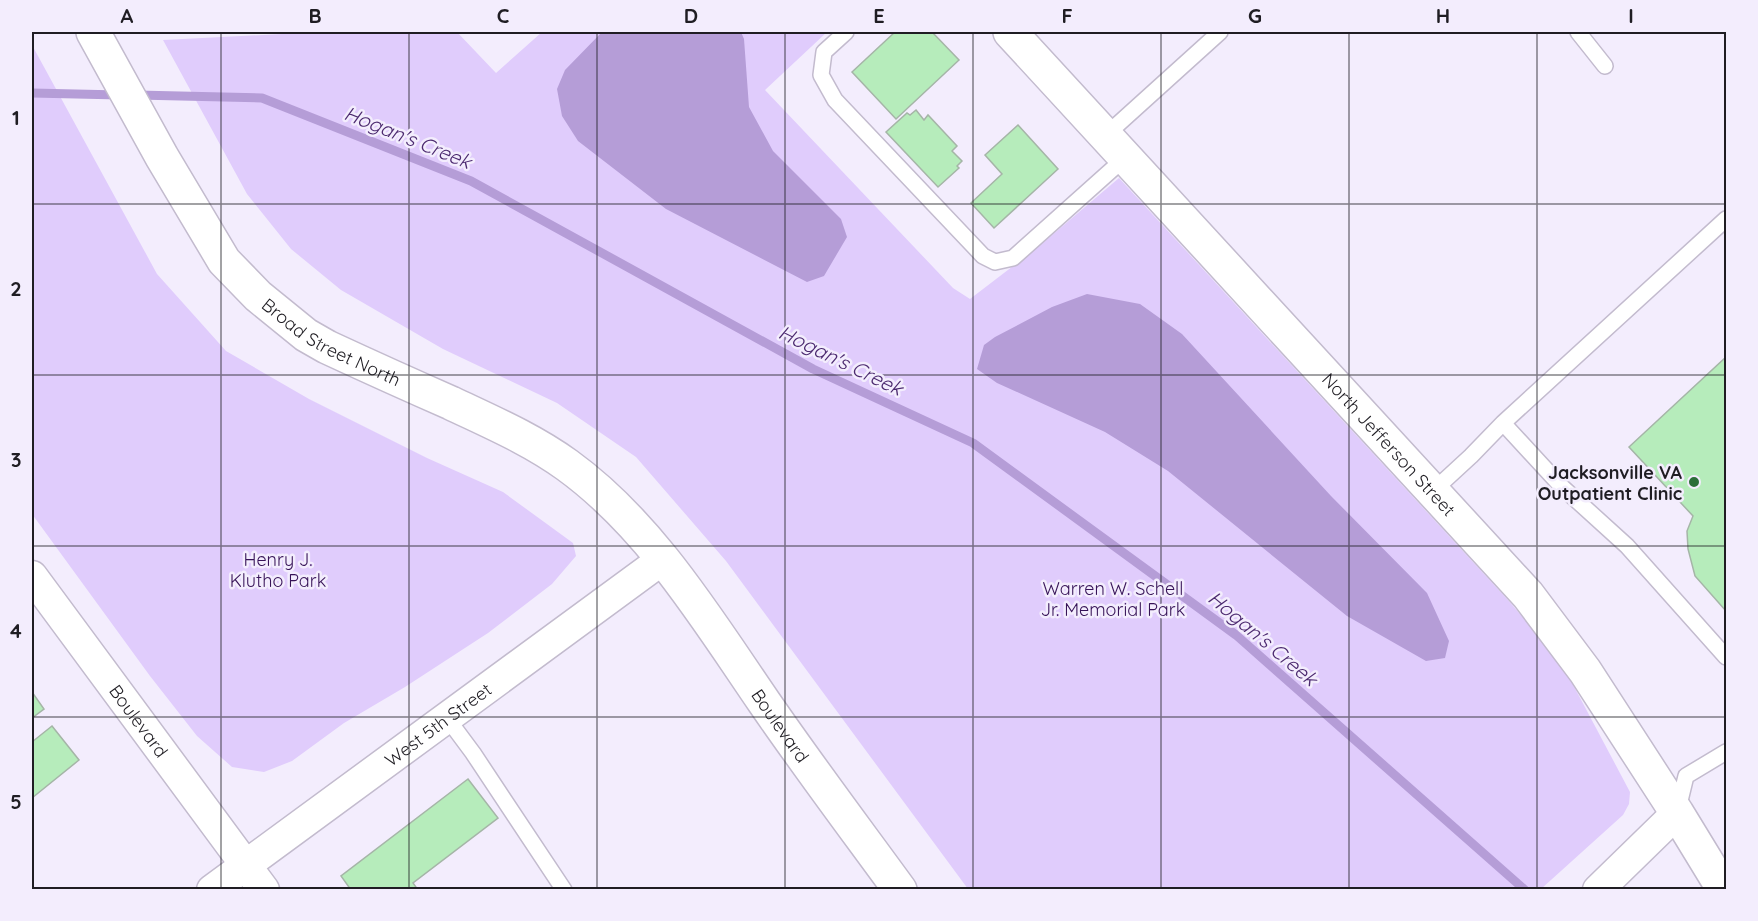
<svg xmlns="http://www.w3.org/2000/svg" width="1758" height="921" font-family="Quicksand,sans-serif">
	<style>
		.green { fill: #e0ccfc }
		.water { fill: #b59dd7 }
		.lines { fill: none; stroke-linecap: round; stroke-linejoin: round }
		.stream { stroke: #b59dd7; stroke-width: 9 }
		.building { fill: #b6ecbb; stroke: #a5b5a7; stroke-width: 1.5 }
		.service-casing { stroke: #c3bbce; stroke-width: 18 }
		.minor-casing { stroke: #c3bbce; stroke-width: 33 }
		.tertiary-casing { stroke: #c3bbce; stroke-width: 36 }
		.secondary-casing { stroke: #c3bbce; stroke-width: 36 }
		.service { stroke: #fff; stroke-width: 15 }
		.minor { stroke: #fff; stroke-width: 30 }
		.tertiary { stroke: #fff; stroke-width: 33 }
		.secondary { stroke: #fff; stroke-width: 33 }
		.grid { fill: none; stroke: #1f1d23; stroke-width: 1.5; stroke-opacity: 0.55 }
		.poi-dot { fill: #2b6e38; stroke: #f3edfd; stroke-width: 2 }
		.labels { text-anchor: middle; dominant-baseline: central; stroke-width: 5; stroke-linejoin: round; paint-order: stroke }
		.street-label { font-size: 18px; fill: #1f1d23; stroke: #f3edfd }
		.poi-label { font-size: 18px; font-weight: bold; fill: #1f1d23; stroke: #f3edfd; text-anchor: end }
		.park-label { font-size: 18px; fill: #371358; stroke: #f3edfd }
		.water-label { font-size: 20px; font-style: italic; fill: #4c2a70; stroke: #f3edfd }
		.neatline { fill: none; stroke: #1f1d23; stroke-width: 2 }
		.grid-label { font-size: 20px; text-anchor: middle; font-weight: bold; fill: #1f1d23 }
	</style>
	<rect width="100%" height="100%" fill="#f3edfd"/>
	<path class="green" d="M286,32H457L496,73L542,32H827L765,90L953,288L970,299L1038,247L1119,178L1508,600L1561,662L1630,792L1629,804L1623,815L1541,889H968L726,561L636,457L557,403L443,349L341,290L291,249L247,194L163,40L282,34Z
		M32,45L157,274L226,351L309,399L427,458L503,492L573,543L576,556L552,584L488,633L405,687L344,723L292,761L264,772L232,767L197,736L150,676L32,514Z"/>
	<path class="water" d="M602,32H741L744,39L749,107L773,151L841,219L847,237L824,276L807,282L666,209L578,141L562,116L557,89L565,70Z
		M1087,294L1140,304L1182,334L1331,496L1427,593L1449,641L1445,658L1426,661L1347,616L1168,471L1105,432L997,383L977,369L984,345L995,337L1052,307Z"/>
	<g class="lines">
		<path class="stream" d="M32,93L120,95
			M137,95L262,98L471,181L813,369L973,443L1236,635L1525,890"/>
	</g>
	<path class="building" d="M895,32H932L959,60L896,119L852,72Z
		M916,110L924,120L928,115L957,146L952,151L962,161L957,166L959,168L938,187L886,132L907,113L910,115Z
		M1018,125L1058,169L994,228L971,203L1002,174L985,155Z
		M1726,357V611L1695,576L1688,549L1687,531L1693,516L1629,447Z
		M32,692L44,709L32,718Z
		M52,726L79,760L32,798V742Z
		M468,779L498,818L413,883L418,890H351L341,876Z"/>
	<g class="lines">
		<defs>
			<path id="service" d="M846,32L824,52L821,75L835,100L983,256L995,262L1013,258L1126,157
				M1578,32L1605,66
				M1106,135L1220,32
				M1503,423L1562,487L1627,546L1726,657
				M1433,491L1471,456L1503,423L1726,219
				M447,718L473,753L564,890
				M1678,809L1686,776L1726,752"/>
			<g id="minor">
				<path id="s1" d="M32,576L264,890"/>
				<path id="s2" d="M212,890L663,559"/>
				<path d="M1598,890L1677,813"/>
			</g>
			<g id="tertiary">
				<path id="s3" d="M1010,32L1528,595L1585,671L1677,813L1724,890"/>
			</g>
			<g id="secondary">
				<path id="s4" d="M93,32L162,157L224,261L258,296L306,335L327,347C368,366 410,385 451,403C491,422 531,439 567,465C650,525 707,619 764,702C808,766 854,827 900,890"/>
			</g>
		</defs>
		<use href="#service" class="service-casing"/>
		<use href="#minor" class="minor-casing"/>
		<use href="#tertiary" class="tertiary-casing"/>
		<use href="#secondary" class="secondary-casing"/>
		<use href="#service" class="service"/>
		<use href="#minor" class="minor"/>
		<use href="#tertiary" class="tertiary"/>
		<use href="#secondary" class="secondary"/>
	</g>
	<path class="grid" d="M221,32V890M409,32V890M597,32V890M785,32V890M973,32V890M1161,32V890M1349,32V890M1537,32V890M32,204H1726M32,375H1726M32,546H1726M32,717H1726"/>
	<circle class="poi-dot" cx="1694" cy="482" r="6"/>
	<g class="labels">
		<g class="street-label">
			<text stroke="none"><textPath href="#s4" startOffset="400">Broad Street North</textPath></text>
			<text stroke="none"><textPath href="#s3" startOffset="560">North Jefferson Street</textPath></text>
			<text stroke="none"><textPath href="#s1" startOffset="180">Boulevard</textPath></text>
			<text stroke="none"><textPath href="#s2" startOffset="280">West 5th Street</textPath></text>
			<text stroke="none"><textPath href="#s4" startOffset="1005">Boulevard</textPath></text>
		</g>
		<g class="poi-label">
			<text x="1682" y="472">Jacksonville VA<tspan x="1682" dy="21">Outpatient Clinic</tspan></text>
		</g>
		<g class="park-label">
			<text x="278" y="559">Henry J.<tspan x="278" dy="21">Klutho Park</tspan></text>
			<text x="1113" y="588">Warren W. Schell<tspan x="1113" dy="21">Jr. Memorial Park</tspan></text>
		</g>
		<g class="water-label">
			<text transform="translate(408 137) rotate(22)">Hogan's Creek</text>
			<text transform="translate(841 360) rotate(26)">Hogan's Creek</text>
			<text transform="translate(1263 638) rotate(40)">Hogan's Creek</text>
		</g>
	</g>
	<rect width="1758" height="921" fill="none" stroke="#f3edfd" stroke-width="66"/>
	<rect x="33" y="33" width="1692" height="855" class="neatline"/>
	<g class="grid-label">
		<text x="127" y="23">A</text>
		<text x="315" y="23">B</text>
		<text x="503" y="23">C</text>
		<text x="691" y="23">D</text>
		<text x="879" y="23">E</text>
		<text x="1067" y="23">F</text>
		<text x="1255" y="23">G</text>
		<text x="1443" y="23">H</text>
		<text x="1631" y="23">I</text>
		<text x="16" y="125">1</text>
		<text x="16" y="296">2</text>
		<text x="16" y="467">3</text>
		<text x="16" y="638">4</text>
		<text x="16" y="809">5</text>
	</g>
</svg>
